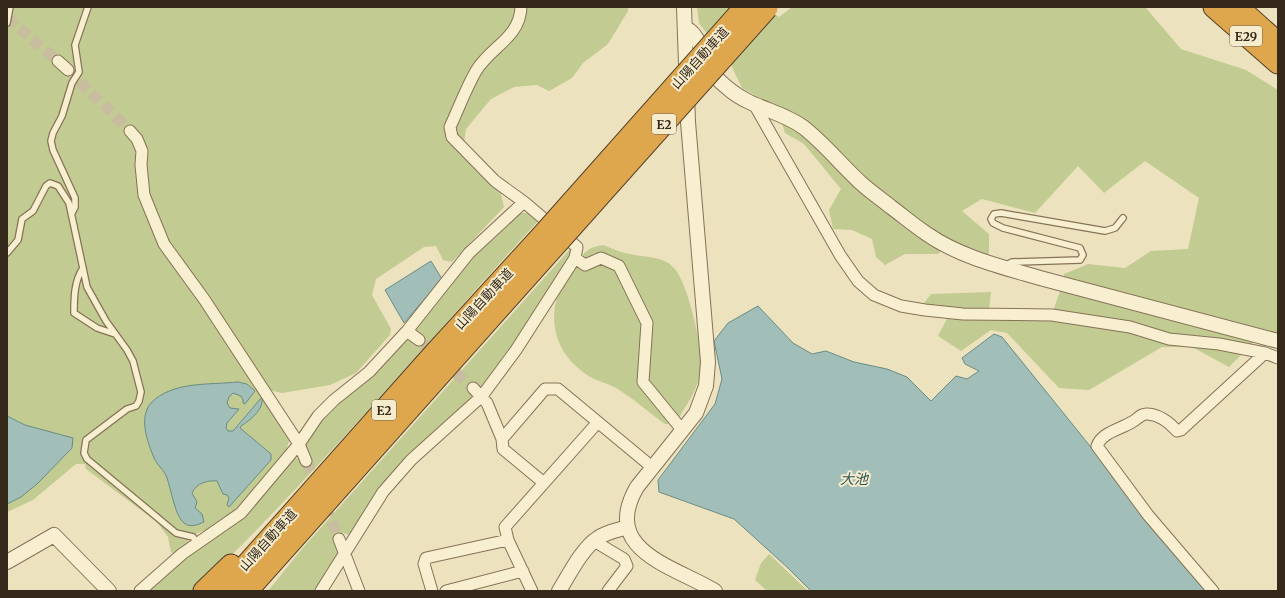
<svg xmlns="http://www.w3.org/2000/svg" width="1285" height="598" font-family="Merriweather,'Noto Sans JP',serif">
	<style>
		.green { fill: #c2cb92 }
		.water { fill: #a1bfb8; stroke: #698c85 }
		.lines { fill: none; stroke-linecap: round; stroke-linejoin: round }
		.minor-tunnel { stroke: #c8bd9e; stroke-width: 11; stroke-dasharray: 11 5.5; stroke-linecap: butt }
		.service-casing { stroke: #857257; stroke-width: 8 }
		.minor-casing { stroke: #857257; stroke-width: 13 }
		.tertiary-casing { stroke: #857257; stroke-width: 16 }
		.motorway-casing { stroke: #53402c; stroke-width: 23 }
		.service { stroke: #f8efd1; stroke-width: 5.5 }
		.minor { stroke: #f8efd1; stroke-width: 11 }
		.tertiary { stroke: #f8efd1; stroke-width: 14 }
		.motorway { stroke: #dea64d; stroke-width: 21 }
		.motorway-bridge-casing { stroke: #53402c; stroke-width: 23; stroke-linecap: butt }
		.motorway-bridge { stroke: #dea64d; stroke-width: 21 }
		.labels { text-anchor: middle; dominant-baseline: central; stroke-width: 4; stroke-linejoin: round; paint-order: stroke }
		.shield { fill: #f5ebcd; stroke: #6f6351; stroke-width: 1 }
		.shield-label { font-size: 12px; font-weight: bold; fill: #35291c }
		.street-label { font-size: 13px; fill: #35291c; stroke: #f5ebcd }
		.water-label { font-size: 14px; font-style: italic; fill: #2b5554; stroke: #f5ebcd }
	</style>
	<rect width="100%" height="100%" fill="#ede2be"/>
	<path class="green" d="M7,7H628V11L608,44L583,63L572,78L549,91L537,85L514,87L491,99L466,129L464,144L470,161L486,181L500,190L504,207L452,262L443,260L436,246L424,247L376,279L372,295L391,329L390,335L356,373L330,385L282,393L268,390L290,438L285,454L234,511L216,526L193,535L189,534L188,544L175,555L171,552L168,537L157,522L86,469L85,464H76L33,500L7,512Z
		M697,7H765L779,17L792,7H1145L1181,49L1246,70L1278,90V335L1264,332L1229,367L1192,347H1162L1089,390L1059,388L1007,333L991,330L961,351L938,336L952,309L922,306L931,294L991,292L989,310L1053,311L1063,283L1064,274L1088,264L1125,268L1151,251L1188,249L1199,198L1145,161L1104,193L1078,166L1035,213L982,199L962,211L989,234V255L951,241L938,254H905L885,265L876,257L872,239L852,230L833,229L829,210L841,189L804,144L785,133L776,106L742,88L732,67L699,23Z
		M521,213H529L539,220C425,344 317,474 195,591H148L294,458L300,459L303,443L323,417L405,341L417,334L415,326L476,253Z
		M603,245C611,248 620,252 629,254C643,257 664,256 674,268C688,283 701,343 701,364C701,380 693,396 684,409C679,418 676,425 665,424C648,412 633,398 616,388C605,382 592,380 583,372C554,351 546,315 563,284C569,272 577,258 588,250C592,247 598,246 603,245Z
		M571,248L573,253L545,299L483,388L479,387L474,397L350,535L342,533L334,541L338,552L336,558L314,591H268L301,550Z
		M769,554L808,591H767L755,580L761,563Z"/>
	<path class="water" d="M431,261L442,279L404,323L385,290Z
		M758,306L793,343L812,354L826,351L854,362L887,369L907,377L931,401L956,376L967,379L979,371L965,364L962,358L994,334L1002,337L1207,591H811L788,568L734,519L659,492L658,480L715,404L722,379L714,341L728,323Z
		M238,382L247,384L255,391L245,404L243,403V400L241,396L233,393L229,397L227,403L230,408L239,409L227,423L226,428L228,431H233L262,397C264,410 250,420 241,426L240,428L271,454V460L229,507L227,505L229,498L227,495L223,494L217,481C208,480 196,483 192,493L197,502L195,508L202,514L204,522C197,525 190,528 184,523C175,516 171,489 167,478C165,471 157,465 154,458C148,443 138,418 151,403C172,381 210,385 238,382Z
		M7,416L25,425L73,438L72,448L37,484L21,497L7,504Z"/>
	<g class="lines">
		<path class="minor-tunnel" d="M7,18L58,61
			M68,70L130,131
			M419,340L473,388
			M306,461L339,539"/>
		<defs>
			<path id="service" d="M7,23L10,7
				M72,213L75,207V198L53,150L51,141L53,133L62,116L72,83L79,72L75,45L88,7
				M7,253L18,240L22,219L33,211L46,186L50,183L58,186L69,203L87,287L106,321L127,350L133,361L141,392L139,401L136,406L127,409L86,440L84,453L87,459L176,533L193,537L197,543
				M1005,266L1012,262L1080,260L1083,255L1080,248L1003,228L993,223L991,219L994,214L1001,213L1105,231L1115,228L1123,218
				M83,268C74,281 74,299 74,313L97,328L115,334"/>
			<path id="minor" d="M58,61L68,70
				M754,104L840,255L858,281L874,295L901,306L925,310L963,314L1052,315L1130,327L1169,339L1219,344L1265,353
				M130,131L137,139L142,151L141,165L144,195L164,244L204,299L299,444L306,461
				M575,258L585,265L601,258L619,266L647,323L643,382L683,431
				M407,331L419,340
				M473,388L487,403L502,439
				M544,483L503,449L502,439L545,389H558L652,467
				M339,539L359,591
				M594,541L624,559L627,566L608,591
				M140,591L182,554L241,513L299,444L318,416L334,400L369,372L407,331L469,253L524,202
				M321,591L383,492L411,460L482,396L516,350L575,258L577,247L524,202L495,181L452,137L450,127C459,108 466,88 476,71C490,47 520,38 521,7
				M432,591L424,564L426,558L508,540
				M446,591L523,571
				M532,591L508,540L505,527L598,422
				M1213,591L1148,515L1097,446C1102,432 1121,429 1132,422C1138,419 1141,413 1148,414C1160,415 1169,422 1177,431L1181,430L1265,353L1278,358"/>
			<path id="tertiary" d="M684,7L688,122L708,362L706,386L696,413L637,487C600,551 674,566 715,591
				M685,28C700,33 703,59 711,71C716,79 723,84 730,90C752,108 781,111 803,127C825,144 842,166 862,184C871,192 881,199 891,207C903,216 915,226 927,234C960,257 1002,267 1040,278L1278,341
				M7,562L54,535L109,591
				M559,591C569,575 582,548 598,538C606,532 618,530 628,527"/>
			<path id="motorway" d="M1214,7L1278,63
				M1238,7L1278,43
				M204,591L231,565
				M223,591L433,355L547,230
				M247,591L560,240"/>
		</defs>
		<use href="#service" class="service-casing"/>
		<use href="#minor" class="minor-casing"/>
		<use href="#tertiary" class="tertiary-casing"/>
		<use href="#motorway" class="motorway-casing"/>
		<use href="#service" class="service"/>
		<use href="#minor" class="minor"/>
		<use href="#tertiary" class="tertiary"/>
		<use href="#motorway" class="motorway"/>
		<defs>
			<path id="motorway-bridge" d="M547,230L745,7
				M560,240L767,8"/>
		</defs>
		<use href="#motorway-bridge" class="motorway-bridge-casing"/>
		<use href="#motorway-bridge" class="motorway-bridge"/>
	</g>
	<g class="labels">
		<g class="shield">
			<rect x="1230" y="26" width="32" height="20" rx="3"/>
			<rect x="652" y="114" width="24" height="20" rx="3"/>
			<rect x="372" y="400" width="24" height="20" rx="3"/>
		</g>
		<g class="shield-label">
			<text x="1246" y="36">E29</text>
			<text x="664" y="124">E2</text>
			<text x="384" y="410">E2</text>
		</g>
		<g class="street-label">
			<text transform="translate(700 58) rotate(-48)">山陽自動車道</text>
			<text transform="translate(484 299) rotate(-47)">山陽自動車道</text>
			<text transform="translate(268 540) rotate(-48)">山陽自動車道</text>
		</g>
		<g class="water-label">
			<text x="854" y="479">大池</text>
		</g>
	</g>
	<rect width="1285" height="598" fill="none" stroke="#35291c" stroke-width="16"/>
</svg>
